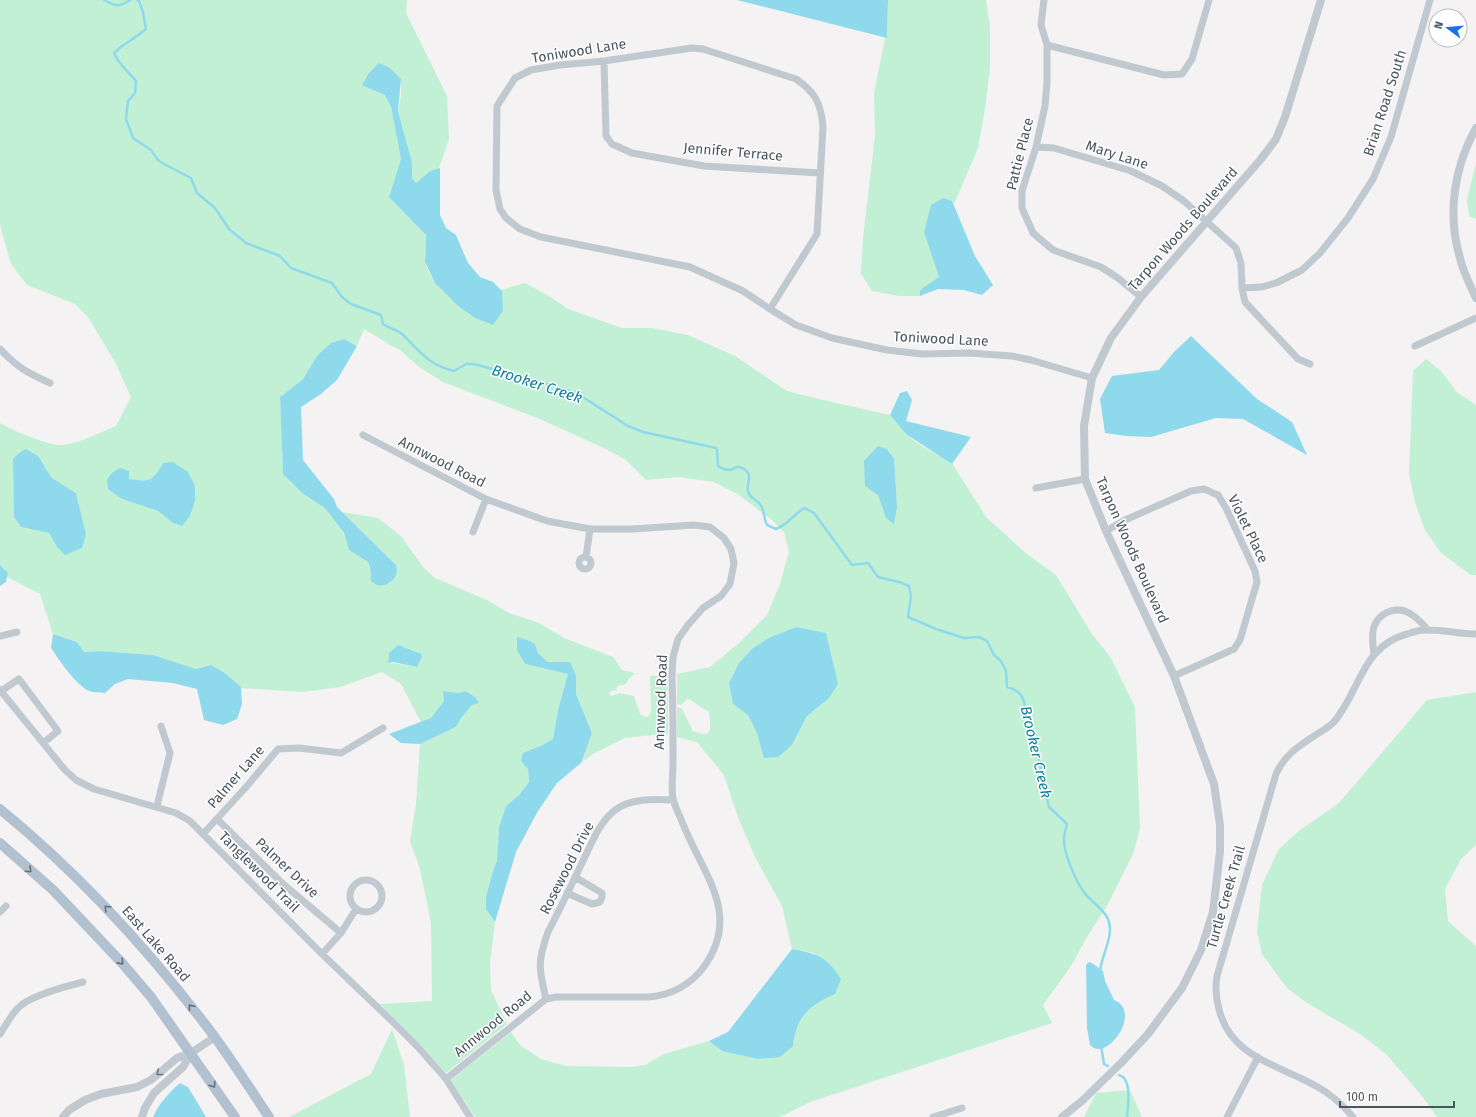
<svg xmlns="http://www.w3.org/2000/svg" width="1476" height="1117" font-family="'Fira Sans',sans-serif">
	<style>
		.green { fill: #c2f0d4; fill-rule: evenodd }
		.water { fill: #8fd9ec }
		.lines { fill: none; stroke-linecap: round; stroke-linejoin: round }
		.stream { stroke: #8fd9ec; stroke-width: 2.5 }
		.minor { stroke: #c0c9d0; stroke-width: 7 }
		.tertiary { stroke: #c0c9d0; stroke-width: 8 }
		.primary { stroke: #b2c1d0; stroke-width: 10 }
		.oneway { stroke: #63707b }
		.oneway2 { stroke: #6d7881 }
		.labels { text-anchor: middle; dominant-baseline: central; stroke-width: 3; stroke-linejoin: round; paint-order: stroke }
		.street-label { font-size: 14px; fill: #49555f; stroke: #fff }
		.water-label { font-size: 15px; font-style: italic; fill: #0d809f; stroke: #fff }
	</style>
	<rect width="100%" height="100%" fill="#f4f2f2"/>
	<path class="green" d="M0,0H407L406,13L447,96L449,139L439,168L430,171L416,184L412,178V162L398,111L401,96V79L385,95L391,107L401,159L389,197L426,235C426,243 424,252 425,260C427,282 459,306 475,318L503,311L501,290L525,283L549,296L568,309L622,328H652L688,335L735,356L787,391L819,399L890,415L906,434L919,444L952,463L986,517L1028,555L1056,575L1092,634L1111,658L1135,707L1140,829L1133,854L1107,906L1087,937L1071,966L1043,1005L1052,1023L810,1102L780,1117H475L451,1080L511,1032L520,1045L541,1059L566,1066L631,1067L645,1065L664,1054L709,1041L722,1051L793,1046C797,1015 809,1006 835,994L814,953L792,949L782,906L755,857L739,820L724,775L697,742L677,737V707L682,709L693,731C715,740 710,726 709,712L699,706L691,700L687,699L681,705L678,704L677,706V674L710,667L738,644L767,615L780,584L789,552L784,532L773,521L739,495L714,482L678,477L646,480L626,460L606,449L540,419L443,382L419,367L400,350L390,345L364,329L357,346L344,339L317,356L303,379L280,397L283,474L302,493L325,507L344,534L349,550L368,562C371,569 369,577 373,583L389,584C395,579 395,572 396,565L342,512L378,518L401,536L423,567L435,578L489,601L509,613L539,623L564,638L613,657L622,670L635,673L629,678L626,684L617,686V690L609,692L611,696L620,693L634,696L640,714L645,717L649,716L651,711L650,676L668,675V735L662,734L625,738L593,754L581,763L592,733L576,694V676L562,662H548L538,653L535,644L525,664L568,674L558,710L553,739L541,746L528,769L529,782L519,795L506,806L499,827L497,861L494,868L486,909L495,922L490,963L491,990L507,1024L446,1073L421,1045L380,1004L432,1001L431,923L420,869L410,841L416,804L420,744L456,727L461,718L472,705L479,703L465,691L458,693L443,691L444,701L431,718L421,722L401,684L382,672L340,687L303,692L241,688L225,673L211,665L196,669L153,655L100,651L84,652L77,642L53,634L40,594L7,577L8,573L0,565V423C11,430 51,447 64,445C82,442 99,433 116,426L131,397L115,362L88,317L75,304L27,285L11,264L0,225ZM13,460L45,466L52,478L76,493L86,534L57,547L49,533L21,527L14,517ZM163,463L182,526L173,523L158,511L122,499L129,471V479C150,482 152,482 163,463ZM895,486L897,507L886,518L878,495ZM826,633L833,666L828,699L807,716L792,745L757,733L748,714ZM422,657L417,667L387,662L389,660Z
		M888,0H986L990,27V68L985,109L978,148L954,204L952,201L940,277L920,290V296H899L872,291L861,274L863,238L875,135L874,93L885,38L887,37Z
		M1476,164V219L1469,216L1467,199Z
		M1426,359L1441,371L1457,392L1476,405V575H1471L1441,553L1425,530L1415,503L1409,473L1413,371Z
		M1476,692V845L1461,859L1445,889L1448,921L1476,946V1117H1437L1422,1096L1386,1054L1360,1034L1307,1003L1287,988L1262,954L1257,931L1262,885L1279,849L1300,830L1339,803L1427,700Z
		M392,1029L404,1065L410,1117H289L371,1074Z
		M1130,1090L1142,1117H1084L1096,1093Z"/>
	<path class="water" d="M737,0H888L887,38Z
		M379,63L390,68L401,79L398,111L412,162V178L416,183L430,171L440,168V215L446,228L456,235L468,263L480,277L493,282L502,291L503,311L493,325L475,318L458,306L435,283L425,262L426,235L389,197L401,159L391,107L385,95L362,85L369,73Z
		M943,198L952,201L975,256L993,285L982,295L964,290L938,289L920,296V290L939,277L924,232L931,205Z
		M1191,336L1257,399L1292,422L1307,455L1243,419L1216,418L1151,437L1126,436L1105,433L1100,399L1112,376L1159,370L1174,352Z
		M344,339L357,346L337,380L321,394L301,407L303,460L334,499L337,507L396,565C401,579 382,593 371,581L370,567L368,562L349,550L344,533L325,508L302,493L283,474L280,397L303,379L317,356L331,343Z
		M907,391L912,400L906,421L971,437L952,464L906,434L890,415L900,393Z
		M878,446L887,449L894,459L897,507L894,524L886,518L878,495L865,486L864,461Z
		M26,449L38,456L52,478L76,493L86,534L82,548L65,555L57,547L49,533L21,527L14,517L13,459L19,453Z
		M173,462L188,472L195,486V501L190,516L182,526L173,523L158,511L122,499L108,489L107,479L113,472L120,468L129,471V479C150,482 152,482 163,463Z
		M0,565L8,573L6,582L0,586Z
		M796,627L826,633L838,684L828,699L807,716L792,745L778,757L764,758L757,733L748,715L733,704L729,683L739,663L753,648L769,638Z
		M53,634L77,642L84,652L100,651L153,655L196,669L211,665L225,673L241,687L242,704L237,719L223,725L204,720L197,689L173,683L128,679L115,684L105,693C100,692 93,693 89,691C75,684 60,661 51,648Z
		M517,637L530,641L535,644L538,653L548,662H570L576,676V694L592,733L581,763L557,783L538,811L516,852L495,922L486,909V897L494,868L497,861L499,827L506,806L519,795L529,782L528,769L521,761L523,753L541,746L553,739L558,710L568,674L525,664L517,650Z
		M398,645L421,654L422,657L417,667L393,662L386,663L389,660V653Z
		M443,691L458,693L465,691L475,697L479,703L472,705L461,718L456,727L420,744L401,743L389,734L431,718L444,701Z
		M792,949C818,954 826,956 841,979L835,994C809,1006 797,1015 793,1046L780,1057L758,1059L722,1051L709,1041L728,1032Z
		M1089,962C1095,964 1098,968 1103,971L1105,981L1114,1000C1139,1010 1116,1049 1098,1049C1095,1049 1092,1047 1090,1045L1087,1028L1086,965Z
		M180,1083L188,1087L206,1117H153C159,1103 169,1093 180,1083Z"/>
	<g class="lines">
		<path class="stream" d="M104,0C116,6 118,8 130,0
			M137,0L139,1L143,12L146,29C136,38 124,43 114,53C118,64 129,72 136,81L135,93L128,101L126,119L133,138L151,150L158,160L164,164L191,178L197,193L215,208L229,229L246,243L280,256L291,268L332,283L342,297L351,304L381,315L383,324C389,328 397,330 402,334C420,351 428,365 454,371L466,364H474L558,387L578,394L628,426L643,432L716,448L717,450L718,466C721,468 725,470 730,470C736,468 737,465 744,469C754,475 746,483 748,491C749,498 756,499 760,504C764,509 764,519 767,525L776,529C787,525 795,514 804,508L814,513L852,565L868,563L878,577L899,582L909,586L911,597L908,617L936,629L964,638L979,637L987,641L994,655L1001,661L1006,671L1007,687C1023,691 1026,701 1025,716L1031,722L1049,807L1067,824C1066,829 1064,834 1064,839C1064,854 1075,879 1083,891C1090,901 1103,908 1108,919C1115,936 1101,955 1100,972
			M1101,1045L1104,1064L1108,1066
			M1119,1075C1121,1076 1123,1077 1124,1078C1131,1087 1128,1107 1127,1117"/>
		<path class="minor" d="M1044,0L1041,25L1047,45V82L1045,106L1036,147L1022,191V208L1033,233L1053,250L1101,267L1118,278L1141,297
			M1047,45L1164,75L1182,74L1192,59L1209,0
			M604,61L606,136L612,144L632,153L704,166L820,173
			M1036,147L1054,148L1131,171L1162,186L1184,201L1236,248L1241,263L1242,288L1245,302L1298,359L1310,364
			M1242,288L1262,287L1276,283L1302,270L1320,253L1348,218L1373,179L1391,137L1430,0
			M770,309L817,234L823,127C821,103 815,92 796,79L703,49L692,48L604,61L560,65L531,70L515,78L497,106L496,190L500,209L506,218L520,229L541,237L690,267L743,291L770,309L796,325L832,338L887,350L922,354L969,353L1012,356L1031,360L1092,378
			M1415,346L1476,318
			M0,349C18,368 26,372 50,383
			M363,435L486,499L547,521L590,529H632L694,525L710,527L724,538L731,549L734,563L730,584L721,596L703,608L688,625L678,639L673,657L672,675C673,704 673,734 673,763C673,775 671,788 673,799C675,806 678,813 681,819C700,871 744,913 703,968C689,986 671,995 649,997H556L546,999L446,1079
			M1036,488L1085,479
			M1106,531L1125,520L1191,491L1204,489L1218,495L1226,508L1255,571L1257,582L1240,640L1234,649L1174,676
			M473,532L486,499
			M579 563a6 6 0 1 1 12 0a6 6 0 1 1-12 0Z
			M586,557L590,529
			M0,636L17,632
			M1374,654C1373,645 1371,635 1374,627C1378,614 1394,606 1407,612C1415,615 1422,623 1428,630
			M0,690L65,770L76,780L94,789L176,813L190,821L322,954L394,1023L418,1047L446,1079L470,1117
			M1,691L19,679L58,731L43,743
			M157,806L170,753L161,726
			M217,819L282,883L341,933
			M203,834L247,786L278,749L299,748L341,753L383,728
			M350 896a16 16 0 1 1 32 0a16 16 0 1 1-32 0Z
			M567,893L592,904L600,902L602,897V893L575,877
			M0,912L6,906
			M322,954L341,933L356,909
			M546,999C539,969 537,962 548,932C560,909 571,886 582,863C591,845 598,824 614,811C629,798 655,799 673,800
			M0,1034C6,1025 11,1015 18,1008C29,996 67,986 83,982
			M933,1117L962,1108
			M1227,1117L1258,1057
			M1353,1117C1342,1104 1331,1094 1316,1086C1279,1065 1230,1057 1219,1009C1216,998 1215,987 1217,976L1276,774C1285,754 1299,746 1317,734C1322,731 1329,727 1334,722C1360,691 1362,646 1407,634C1413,632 1419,630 1425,630C1442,629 1459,634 1476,634"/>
		<path class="tertiary" d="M1476,128C1454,167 1447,214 1460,258C1463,272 1470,285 1476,298
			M63,1117L69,1110L85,1100L101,1094L137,1087L151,1080L177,1058L191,1053L215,1037
			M142,1117L145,1108L154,1093L183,1067L191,1053
			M1062,1117L1083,1100L1122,1062L1148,1034L1182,988L1201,950L1213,912L1220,851V825L1214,784L1174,676L1106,531L1085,479L1084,426L1092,378L1111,338L1141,297L1261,159L1276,139L1285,117L1321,0"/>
		<path class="primary" d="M0,809C82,876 151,952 214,1036C233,1062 251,1090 269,1117
			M0,843L53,890L122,963L151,997L235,1117"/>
	</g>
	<defs><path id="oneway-chevron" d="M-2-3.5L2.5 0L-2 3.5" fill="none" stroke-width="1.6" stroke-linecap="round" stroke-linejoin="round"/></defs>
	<g class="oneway">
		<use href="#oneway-chevron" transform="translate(29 870) rotate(43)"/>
		<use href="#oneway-chevron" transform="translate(107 908) rotate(-134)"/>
		<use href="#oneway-chevron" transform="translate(121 962) rotate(48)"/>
		<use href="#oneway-chevron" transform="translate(191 1007) rotate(-128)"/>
		<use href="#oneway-chevron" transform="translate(213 1085) rotate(56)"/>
	</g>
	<use class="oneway2" href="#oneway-chevron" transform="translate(159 1073) rotate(141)"/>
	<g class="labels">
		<g class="street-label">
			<text transform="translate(579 51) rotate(-9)">Toniwood Lane</text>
			<text transform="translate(1385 103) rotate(-72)">Brian Road South</text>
			<text transform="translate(733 152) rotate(5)">Jennifer Terrace</text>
			<text transform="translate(1020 154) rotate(-76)">Pattie Place</text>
			<text transform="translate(1117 155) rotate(18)">Mary Lane</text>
			<text transform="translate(1183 229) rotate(-49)">Tarpon Woods Boulevard</text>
			<text transform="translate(941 339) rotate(3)">Toniwood Lane</text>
			<text transform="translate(442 462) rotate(27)">Annwood Road</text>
			<text transform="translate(1248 529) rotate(64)">Violet Place</text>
			<text transform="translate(1132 550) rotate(66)">Tarpon Woods Boulevard</text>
			<text transform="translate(661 702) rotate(-88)">Annwood Road</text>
			<text transform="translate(236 777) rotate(-49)">Palmer Lane</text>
			<text transform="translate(287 868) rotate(43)">Palmer Drive</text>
			<text transform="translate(567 868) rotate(-63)">Rosewood Drive</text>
			<text transform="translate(259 872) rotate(45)">Tanglewood Trail</text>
			<text transform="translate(1226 897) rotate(-74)">Turtle Creek Trail</text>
			<text transform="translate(156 944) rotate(49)">East Lake Road</text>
			<text transform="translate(493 1024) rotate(-39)">Annwood Road</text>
		</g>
		<g class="water-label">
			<text transform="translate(537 384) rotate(18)">Brooker Creek</text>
			<text transform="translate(1036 752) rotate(77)">Brooker Creek</text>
		</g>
	</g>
	<g transform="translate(1448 28) rotate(286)"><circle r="19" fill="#ffffff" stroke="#b6bbbf"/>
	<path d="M0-3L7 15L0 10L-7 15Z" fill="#1a72e5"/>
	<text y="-6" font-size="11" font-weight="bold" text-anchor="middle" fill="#49555f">N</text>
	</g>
	<path d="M1340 1101v6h114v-6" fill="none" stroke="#49555f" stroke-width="2"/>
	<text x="1346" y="1101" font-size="12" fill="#49555f" stroke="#ffffff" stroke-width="3" paint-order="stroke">100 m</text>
</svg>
